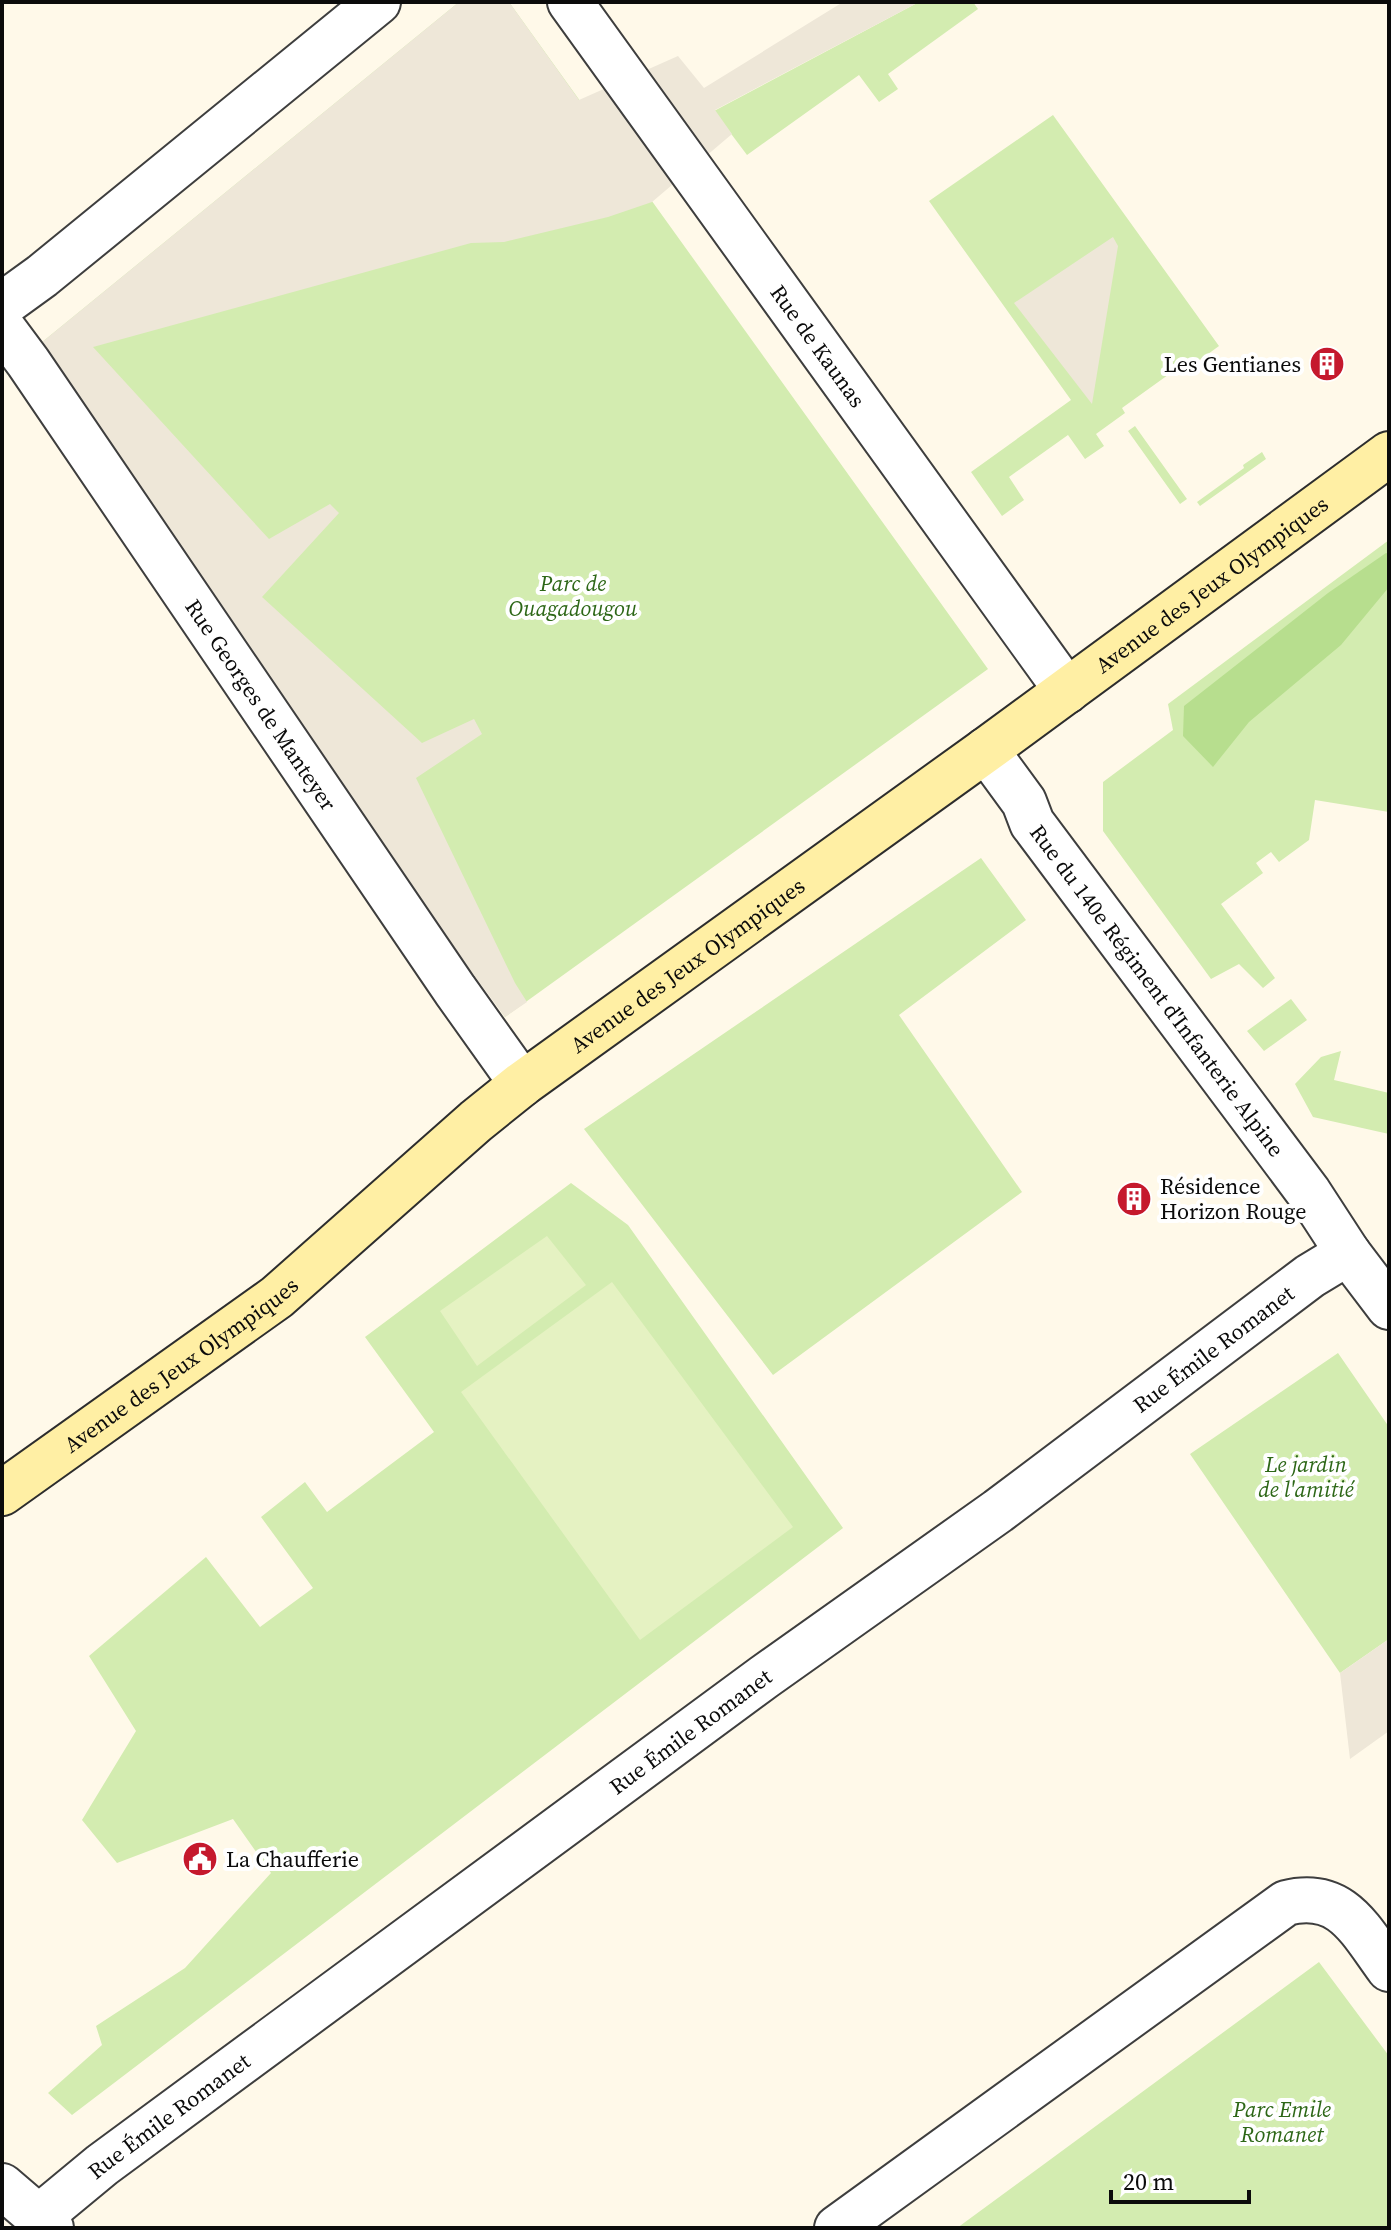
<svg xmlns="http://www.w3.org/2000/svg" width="1391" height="2230" font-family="'Source Serif 4',serif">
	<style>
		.green { fill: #d3ecb0 }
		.forest { fill: #b7de8e }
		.pitch { fill: #e5f2c2 }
		.plaza { fill: #eee7d8 }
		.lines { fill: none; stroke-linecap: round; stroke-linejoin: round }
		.minor-casing { stroke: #3e3e3e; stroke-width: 48 }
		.tertiary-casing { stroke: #3e3e3e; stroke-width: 48 }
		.secondary-casing { stroke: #2d2d2d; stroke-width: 48 }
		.minor { stroke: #fff; stroke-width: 44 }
		.tertiary { stroke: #fff; stroke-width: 44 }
		.secondary { stroke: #ffefa4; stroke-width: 44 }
		.labels { text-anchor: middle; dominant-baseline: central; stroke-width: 8; stroke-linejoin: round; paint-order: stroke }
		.street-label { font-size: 22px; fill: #0b0b0b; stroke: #fff }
		.poi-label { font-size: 22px; fill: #0b0b0b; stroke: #fff; text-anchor: start }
		.park-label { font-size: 22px; font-style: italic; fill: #2d6717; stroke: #fff }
	</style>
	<rect width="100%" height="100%" fill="#fff9e9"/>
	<path class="green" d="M459,2H509L988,669L505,1017L41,343Z
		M919,2H973L978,9L888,74L898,89L879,102L859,75L747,155L714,111Z
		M1053,115L1219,346L1197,362L1193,357L1122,408L1125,413L1096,434L1104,446L1085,459L1068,435L1009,477L1024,500L1002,516L971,472L1071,400L929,201Z
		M1135,426L1187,499L1180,504L1128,431Z
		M1262,452L1266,459L1200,506L1197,502L1244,468L1243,465Z
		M1389,540V812L1315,800L1309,840L1279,862L1271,852L1256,863L1263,873L1221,904L1275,978L1263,988L1239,964L1211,979L1103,831V782L1173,730L1168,704Z
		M981,858L1026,920L899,1015L1022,1192L773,1375L584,1129Z
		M1291,999L1307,1020L1264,1051L1247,1031Z
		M1341,1051L1334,1080L1389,1093V1134L1313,1117L1295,1084L1321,1057Z
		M571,1183L628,1225L843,1528L72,2115L48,2093L102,2045L96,2026L185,1968L271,1873L233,1819L117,1863L82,1820L136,1731L89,1656L206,1557L260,1627L313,1588L261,1517L305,1482L327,1512L434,1432L365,1337Z
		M1338,1353L1389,1427V1639L1340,1673L1190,1454Z
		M1319,1962L1389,2056V2228H957Z"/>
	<path class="forest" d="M1386,553L1389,554V587L1341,645L1249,722L1213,767L1183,736L1184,706L1328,593Z"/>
	<path class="pitch" d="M547,1236L586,1285L477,1366L440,1311Z
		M612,1282L793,1527L640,1640L461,1392Z"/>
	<path class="plaza" d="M459,2H509L579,100L678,56L704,88L843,2H919L715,110L732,134L652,202L608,217L504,242L471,243L93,347L269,539L330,504L339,513L262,597L422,743L474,719L482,734L416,778L515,983L527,1002L505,1017L428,913L41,343Z
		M1113,237L1118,246L1092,404L1014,303Z
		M1389,1639V1731L1350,1759L1340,1673Z"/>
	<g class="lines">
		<defs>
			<g id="minor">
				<path id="s1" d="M570,2L1067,691"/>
				<path d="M2,305L42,276L378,2"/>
				<path id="s2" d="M2,327L28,362L455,990L522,1084"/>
				<path id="s3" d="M986,750L1024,802L1032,823L1309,1193L1348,1253L1389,1307"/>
				<path id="s4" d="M38,2218L102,2165L764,1677L998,1511L1310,1276L1348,1253"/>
				<path d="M837,2228L1286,1903C1342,1889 1360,1930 1389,1969"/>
			</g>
			<path id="tertiary" d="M2,2186L51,2228"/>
			<g id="secondary">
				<path id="s5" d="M2,1493L277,1297L476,1121L522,1084L986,750L1389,454"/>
			</g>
		</defs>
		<use href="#minor" class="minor-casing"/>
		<use href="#tertiary" class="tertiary-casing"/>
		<use href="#secondary" class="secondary-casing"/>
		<use href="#minor" class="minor"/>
		<use href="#tertiary" class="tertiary"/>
		<use href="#secondary" class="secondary"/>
	</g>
	<defs>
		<symbol id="building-disc" viewBox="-11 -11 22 22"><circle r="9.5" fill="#c5192d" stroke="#fff"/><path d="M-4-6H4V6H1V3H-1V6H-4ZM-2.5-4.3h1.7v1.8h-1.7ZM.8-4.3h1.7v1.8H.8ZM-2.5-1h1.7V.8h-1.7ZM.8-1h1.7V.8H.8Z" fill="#fff"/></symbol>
		<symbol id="civic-disc" viewBox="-11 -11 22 22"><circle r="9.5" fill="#c5192d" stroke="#fff"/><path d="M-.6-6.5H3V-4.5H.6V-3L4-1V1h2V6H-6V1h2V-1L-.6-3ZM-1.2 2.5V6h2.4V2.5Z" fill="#fff"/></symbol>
	</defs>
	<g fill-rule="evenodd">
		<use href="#building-disc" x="1307" y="344" width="40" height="40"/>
		<use href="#building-disc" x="1114" y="1179" width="40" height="40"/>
		<use href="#civic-disc" x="180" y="1839" width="40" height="40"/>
	</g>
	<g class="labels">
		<g class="street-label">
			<text stroke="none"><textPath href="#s1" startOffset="424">Rue de Kaunas</textPath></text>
			<text stroke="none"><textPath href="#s5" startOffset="1514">Avenue des Jeux Olympiques</textPath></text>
			<text stroke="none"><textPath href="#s2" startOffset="458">Rue Georges de Manteyer</textPath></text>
			<text stroke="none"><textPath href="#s5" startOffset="866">Avenue des Jeux Olympiques</textPath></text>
			<text stroke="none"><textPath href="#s3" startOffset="296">Rue du 140e Régiment d'Infanterie Alpine</textPath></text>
			<text stroke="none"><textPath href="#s4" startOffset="1462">Rue Émile Romanet</textPath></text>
			<text stroke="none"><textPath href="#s5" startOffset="220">Avenue des Jeux Olympiques</textPath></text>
			<text stroke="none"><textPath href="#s4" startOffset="814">Rue Émile Romanet</textPath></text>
			<text stroke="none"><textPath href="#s4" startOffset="166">Rue Émile Romanet</textPath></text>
		</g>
		<g class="poi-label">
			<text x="1301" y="364" text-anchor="end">Les Gentianes</text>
			<text x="1160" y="1186">Résidence<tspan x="1160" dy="25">Horizon Rouge</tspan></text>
			<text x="226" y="1859">La Chaufferie</text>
		</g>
		<g class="park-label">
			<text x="573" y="583">Parc de<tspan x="573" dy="25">Ouagadougou</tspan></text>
			<text x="1306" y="1464">Le jardin<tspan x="1306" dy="25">de l'amitié</tspan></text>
			<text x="1282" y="2109">Parc Emile<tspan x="1282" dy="25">Romanet</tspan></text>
		</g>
	</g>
	<rect width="1391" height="2230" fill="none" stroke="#0b0b0b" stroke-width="8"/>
	<path d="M1111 2190v12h138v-12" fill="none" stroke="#0b0b0b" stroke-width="4"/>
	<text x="1123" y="2190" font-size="24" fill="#0b0b0b" stroke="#ffffff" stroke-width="6" paint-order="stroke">20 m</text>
</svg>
